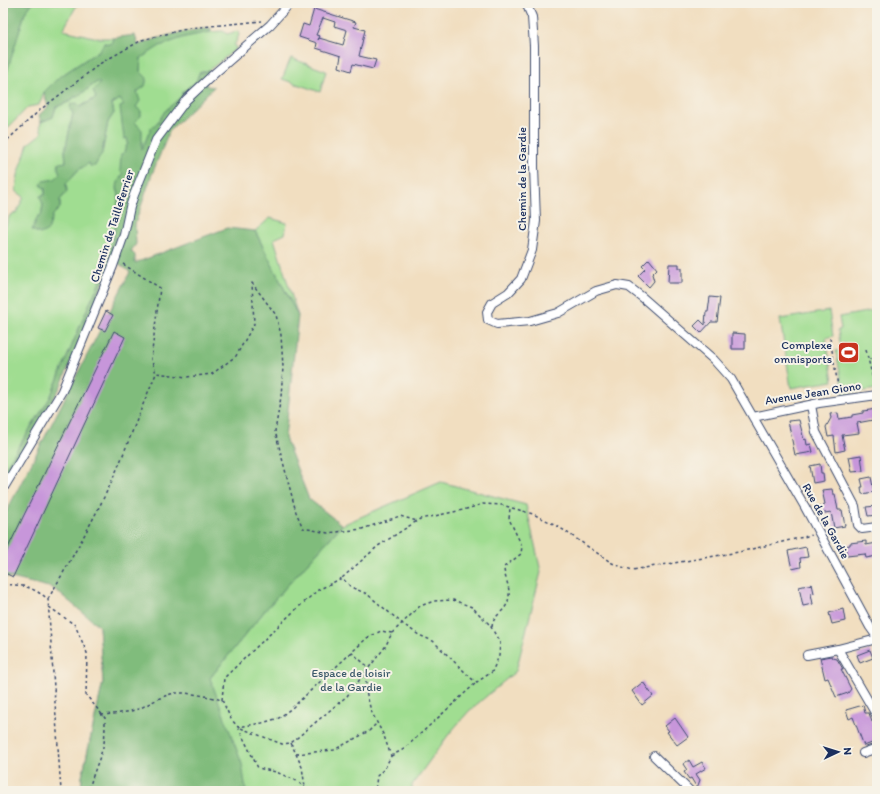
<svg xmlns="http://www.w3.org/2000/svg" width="880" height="794" font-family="Itim,sans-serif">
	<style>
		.green { fill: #a0dd91; stroke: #5e8678 }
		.forest { fill: #80bc7b; stroke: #4e766c }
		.building { fill: #c796da; fill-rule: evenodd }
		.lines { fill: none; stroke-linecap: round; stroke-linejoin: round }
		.minor-casing { stroke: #3b496d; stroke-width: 10 }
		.path { stroke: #3b496d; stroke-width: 1.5; stroke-dasharray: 3 3; stroke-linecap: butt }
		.minor { stroke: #fff; stroke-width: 8 }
		.labels { text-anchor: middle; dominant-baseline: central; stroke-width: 4; stroke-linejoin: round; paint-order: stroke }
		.street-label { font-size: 12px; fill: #1b2f5e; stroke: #f7f3e8 }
		.poi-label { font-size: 12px; fill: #1b2f5e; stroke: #f7f3e8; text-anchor: end }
		.park-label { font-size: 12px; fill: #3c5a6b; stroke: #f7f3e8 }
	</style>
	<rect width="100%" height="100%" fill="#f7f3e8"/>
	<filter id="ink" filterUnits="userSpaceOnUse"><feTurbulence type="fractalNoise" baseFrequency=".025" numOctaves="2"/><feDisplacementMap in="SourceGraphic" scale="8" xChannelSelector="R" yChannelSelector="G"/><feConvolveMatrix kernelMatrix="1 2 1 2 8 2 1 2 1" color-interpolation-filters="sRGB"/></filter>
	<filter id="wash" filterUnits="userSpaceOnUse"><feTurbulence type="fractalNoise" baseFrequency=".012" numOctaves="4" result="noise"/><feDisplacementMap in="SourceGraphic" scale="16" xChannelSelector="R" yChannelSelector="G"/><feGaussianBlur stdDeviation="0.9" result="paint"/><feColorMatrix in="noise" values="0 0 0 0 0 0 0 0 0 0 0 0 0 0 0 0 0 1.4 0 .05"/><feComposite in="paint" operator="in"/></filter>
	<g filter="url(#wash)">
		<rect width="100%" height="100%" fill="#f1dec0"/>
		<path class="green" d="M32,3H78L63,30L98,38H113L111,44L104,43L100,50L58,78L44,92L39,105L28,107L3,133V85L4,78L25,13Z
			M223,31L227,34L238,31L239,35L234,46L237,48L209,70L199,73L196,82L182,92V96L165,111L158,122L151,128L142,150L135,122L141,116L136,107L137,92L145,86L140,71L141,58C147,54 153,50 159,46C179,37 201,32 223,31Z
			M291,58L326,71L320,92L282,79Z
			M97,82L100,83L96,98L80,107L70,109L73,113L65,151L66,162L58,168L61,174L45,188V195L41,216L48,230L53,215L60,208V200L67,192L66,184L77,171L102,153L108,122L114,113L112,104L120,99L124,105V139L127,137L128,143L123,154H121L123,174L117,189L119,194L114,232L107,267L88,307L50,398L3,471V277L6,266L3,265V233L10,215L16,213L24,197L16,191L18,175L28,144L42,133L40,126L41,122L53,117L56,107L71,101L74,96L77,97Z
			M270,218L287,223L285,234L274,239L298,316L255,231Z
			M877,310V389L844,394L836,351L845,350L844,342L840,343L838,330L841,329L839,317Z
			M829,311L833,336L826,338L833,381L791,388L780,319Z
			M441,482L526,505L541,572L516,671L469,711L449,734L412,785V791H81L82,777L103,682L99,626L210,678L267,608L342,525Z"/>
		<path class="forest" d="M3,3H32L25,13L3,85Z
			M211,28V32L185,37L160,46L141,58L140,71L147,78L145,86L137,92L140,101L136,107L141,111V116L135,122L142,130V149L151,128L158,122L165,111L182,96V92L196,82L199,73L209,70L206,86L214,87L170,130L152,174L135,224L136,244L131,251L135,255V263L227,228L255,231L298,316L285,438L309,499L342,525L267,608L210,678L242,764L246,791H81L82,777L103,682L99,626L53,588L3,576V518L130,272L113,259L60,388L3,483V471L50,398L88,307L107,267L114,232L119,194C115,186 118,181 123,174L120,171L121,154H123L128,143L127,138L124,139L120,107L124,105L120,99L112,104L114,113L108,122L102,153L95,166H90L89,163L77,171L66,184L67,192L60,200V208L53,215L48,230L40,234L32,230L38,216H41L43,205L40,196L45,195V188L41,186L43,181L55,179L60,174L58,168L59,163L66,162L65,151L73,113L70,109L71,104L77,103L80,107L96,98L93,91L100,83L97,82L77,97H74L71,101L56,107L53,117L41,122L39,115L48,107L44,92L58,78L100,50L104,43L111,44L113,38L135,35L138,45C165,35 183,31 211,28Z"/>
		<g id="blocks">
			<path class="building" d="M314,9L356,22L354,27L365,30L359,56L376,60L373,69L353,64L351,71L339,67L341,56L316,48L317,43L299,37L303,24L309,26ZM323,18L335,22L334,26L347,30L343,45L319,38L318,40L320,36L316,35Z
				M649,259L657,269L652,274L654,281L649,287L638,276L645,269L642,266Z
				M669,264H679V268H682V283H668Z
				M710,297L720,298L717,322H711L701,333L694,326L700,320L705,325L706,312H708Z
				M106,311L113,315L105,331L98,328Z
				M114,331L125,337L13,577L3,572V558Z
				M732,333L745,334V349H732Z
				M877,409V417L873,418V420L857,423L859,433L842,435L845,450L836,452L834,436L828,437L826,427L831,418L830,414L838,413L839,419L852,417V415L863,413V411Z
				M799,420L804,440L806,439L807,445L811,444L813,452L795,455L788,421Z
				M861,455L863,471L852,472L849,457Z
				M820,464L821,473H823L824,481L813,483L810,466Z
				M871,477L874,492L862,494L861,487H863L861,479Z
				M832,489L833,494H835L838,510H842L845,526L834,528L831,512L819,514L816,508L825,504L822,490Z
				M877,506V515L868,516L866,507Z
				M866,541V545L877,543V556L866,558L865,554L847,556L845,546L850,545V543Z
				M806,547L808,557L800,558L801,567L792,569L788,551Z
				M812,584L814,593L811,594L813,604L803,606L799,587Z
				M843,609L845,621L832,624L829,613Z
				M870,650L873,658L860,663L857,655Z
				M832,656L833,658L837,659L843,669H841L851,689L848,693L836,697L828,678L825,679L820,658Z
				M643,682L653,696L642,705L632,691Z
				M863,705L865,713H869L872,722L877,721V741L864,746L853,717L849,719L846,710Z
				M675,718L688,737L677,745L667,732L669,731L665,726Z
				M689,760L693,767L702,762L706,768L696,774L700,780L697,788L691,778L689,779L684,772L687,770L683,764Z"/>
		</g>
	</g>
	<g filter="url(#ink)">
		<use href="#blocks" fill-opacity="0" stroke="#3b496d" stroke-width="1"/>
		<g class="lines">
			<defs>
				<path id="minor" d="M526,3L532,17L534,46V167L536,221L532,250L521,279L508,293L492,303L487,312L488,320L497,324L530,321L558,313L596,291L617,285L629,287L642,297L714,360L731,379L805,507L870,627L877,637
					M811,405L816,432L855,506L858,525L862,529L877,527
					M753,417L819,403L877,395
					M3,489L62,391L113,266L124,235L130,207L134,195L156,140L186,100L216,72L270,25L290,3
					M877,639L838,649L877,716
					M807,655L838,649
					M863,753L877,748
					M654,756L690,791"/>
			</defs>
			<use href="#minor" class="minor-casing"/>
			<path class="path" d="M3,144L40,110L101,63L142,40L190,28L262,21
				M123,264L160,288L151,359L156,373L187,377L212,374L236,356L254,324L252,283L276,315L281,335L283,367L281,397L275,431L296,512L303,528L328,533L362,529L400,516L417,521
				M830,338L839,392
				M866,350L873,379L877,386
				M869,359L877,358
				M3,585C23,584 32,587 48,599L61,791
				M48,599C73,556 98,513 118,467C131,436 142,405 156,374
				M49,607L75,625L87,653L86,695L105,718C105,726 105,735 104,743C100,760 92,774 89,791
				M492,627C493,614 505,613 508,601C512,588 504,579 504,567L521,554L522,546L509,519L510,508
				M392,633L420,606L434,601L453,600L472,607L490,625L500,643L499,656L492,672L477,682L472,679L433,641L419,635L403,624L367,594L351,587L342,578L378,546L420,519L463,510L483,504L502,505L533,514L556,525L612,563L622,567L633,570L739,552L812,535
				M351,652L366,665V691L371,711L384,736L391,756L385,768L377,776L375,791
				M222,700L224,678L293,612L318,590L342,578
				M101,715C114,714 126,713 138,709C150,704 162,695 176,693C187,692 211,697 222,700L231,719L238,727L262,723L279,718L293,707L367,638L381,631L392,633L385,647L347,696L291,743L282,744L238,727
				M238,727L258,768L276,772L295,780L305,787
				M291,743L302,767L305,787L308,791
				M296,754L334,750L369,731L377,723
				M391,756L404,749L477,682"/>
			<use href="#minor" class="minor"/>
		</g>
	</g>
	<defs>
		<symbol id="stadium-square" viewBox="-11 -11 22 22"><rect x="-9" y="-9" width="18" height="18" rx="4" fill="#c8321e" stroke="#f7f3e8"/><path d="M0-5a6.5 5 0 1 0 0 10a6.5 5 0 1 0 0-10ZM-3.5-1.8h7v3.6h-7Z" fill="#fff"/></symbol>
	</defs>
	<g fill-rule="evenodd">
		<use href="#stadium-square" x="836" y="340" width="25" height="25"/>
	</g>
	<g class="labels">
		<g class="street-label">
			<text transform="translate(522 179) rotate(-90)">Chemin de la Gardie</text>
			<text transform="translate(112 226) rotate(-72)">Chemin de Tailleferrier</text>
			<text transform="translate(813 393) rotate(-9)">Avenue Jean Giono</text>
			<text transform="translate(826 521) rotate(61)">Rue de la Gardie</text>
		</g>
		<g class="poi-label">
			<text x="832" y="345">Complexe<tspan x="832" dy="14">omnisports</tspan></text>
		</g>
		<g class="park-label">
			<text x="351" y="673">Espace de loisir<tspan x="351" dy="14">de la Gardie</tspan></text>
		</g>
	</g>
	<rect width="880" height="794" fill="none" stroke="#f7f3e8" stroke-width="16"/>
	<g transform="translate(838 752) rotate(86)" stroke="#f7f3e8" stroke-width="3" paint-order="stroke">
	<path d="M0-3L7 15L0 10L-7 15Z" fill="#1b2f5e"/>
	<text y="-6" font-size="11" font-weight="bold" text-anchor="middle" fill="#1b2f5e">N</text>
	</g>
</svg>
